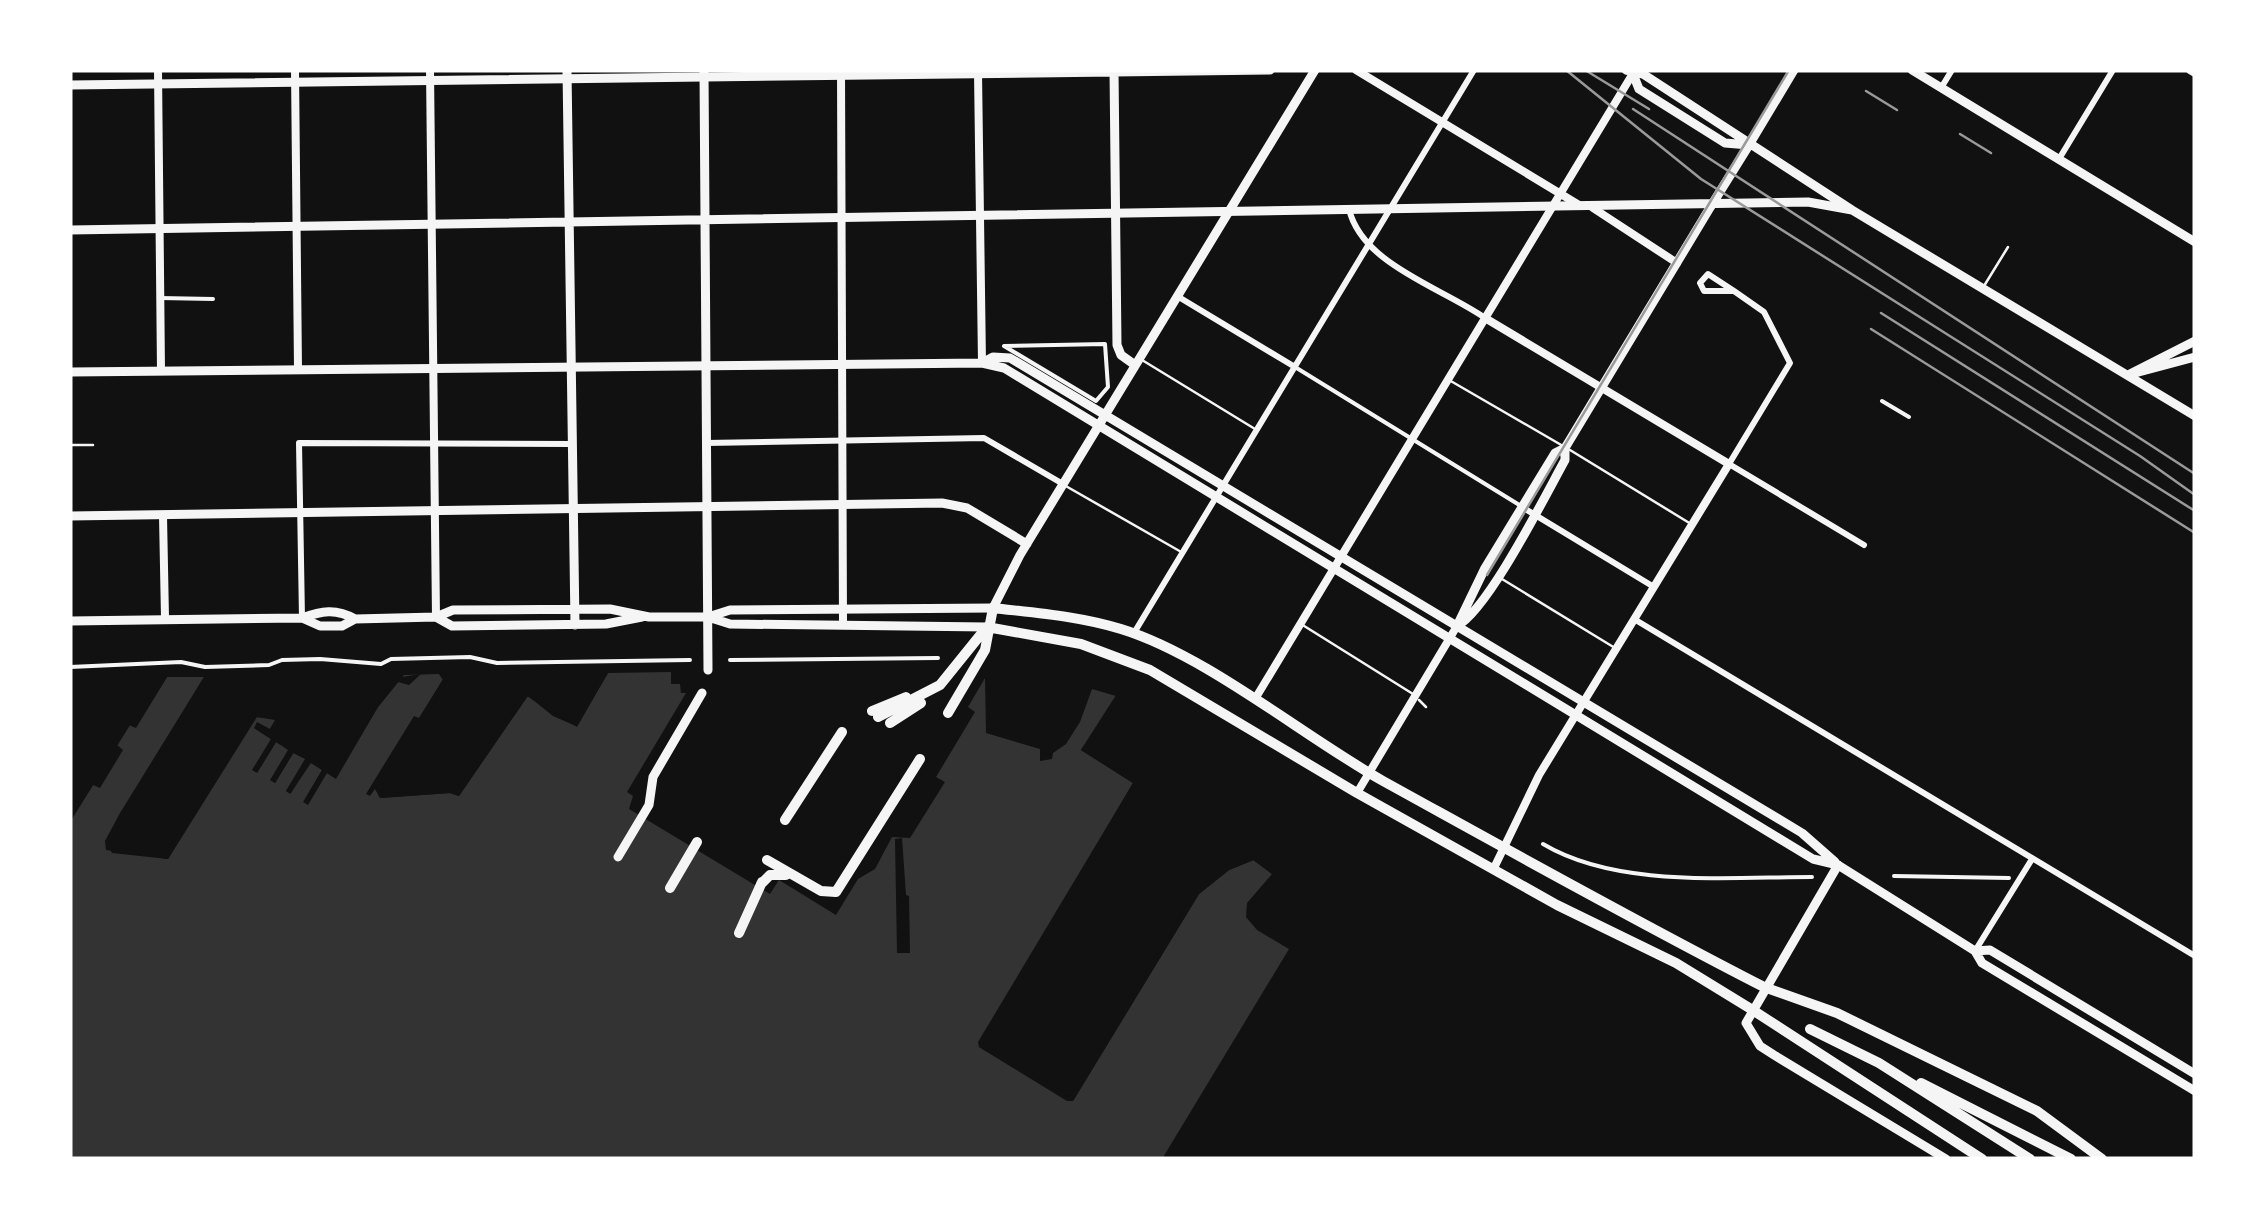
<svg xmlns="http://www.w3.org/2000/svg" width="2265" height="1229" font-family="Lato,sans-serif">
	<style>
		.water { fill: #333 }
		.pier { fill: #111 }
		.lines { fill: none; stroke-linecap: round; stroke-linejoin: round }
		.service { stroke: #f5f5f5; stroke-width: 2.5 }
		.pedestrian { stroke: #f5f5f5; stroke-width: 4 }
		.minor { stroke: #f5f5f5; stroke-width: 6 }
		.tertiary { stroke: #f5f5f5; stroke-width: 8 }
		.secondary { stroke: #f5f5f5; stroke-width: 9 }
		.primary { stroke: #f5f5f5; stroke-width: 9 }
		.trunk { stroke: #f5f5f5; stroke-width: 10 }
		.motorway { stroke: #f5f5f5; stroke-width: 10 }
		.tram { stroke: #9a9a9a; stroke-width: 2.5 }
		.rail { stroke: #9a9a9a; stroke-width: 2.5 }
	</style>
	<rect width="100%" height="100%" fill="#111"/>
	<path class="water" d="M671,672V684H680L681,693H686L627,792L633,796L629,809L770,894L779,880L836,915L858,879L875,869L892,837L910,838L945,782L936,777L975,712L968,707L985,678L986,733L1040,749V761L1052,759L1053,753L1066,744L1080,722L1092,689L1116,696L1081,750L1133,783L979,1047L1073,1101L1199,894L1229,870L1254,860L1272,874L1247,903L1246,917L1257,930L1289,949L1162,1159H70V822L130,725L136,727L167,677H204L105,841L112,853L168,859L256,717L276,719L270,729L254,728L271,739L257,773L276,742L289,749L271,780L275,783L294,752L306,759L286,791L291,793L310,762L322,770L304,802L327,773L335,778L378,707L404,675L439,674L443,679L376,789L380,798L450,793L459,796L528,696L553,716L576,726L608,673Z"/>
	<path class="pier" d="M602,673H608L577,727L527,696L459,796L450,793L380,798L375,789L370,796L366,794L414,716L419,718L443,680L439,674L446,675L448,681L381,793L457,790L524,692L575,720Z
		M421,674L409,685L398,682L378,707L336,779L327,773L308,805L303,802L322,770L311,763L290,794L286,791L305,759L293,753L275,783L270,780L288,750L276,742L257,773L252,770L271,739L254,728L257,722L270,729L275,720L257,717L168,859L106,850L105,841L120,813L204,677H209L110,843L113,848L166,854L254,712L279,715L281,721L273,734L334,771L395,678Z
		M167,677L136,728L129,725L117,745L123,750L100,788L93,785L70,822V812L125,722L134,721L161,678Z
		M1118,692L1120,698L1088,748L1136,779L1138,784L983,1044L1070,1096L1195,891L1226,866L1252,856L1275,869L1272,874L1253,860L1229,870L1199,894L1073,1101H1067L979,1047L978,1042L1133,783L1081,750Z
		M902,838L906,895L909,896L910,953H897L895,839Z"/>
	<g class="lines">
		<path class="service" d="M1984,286L2008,247
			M1142,360L1255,429
			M1449,380L1563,446
			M70,445H93
			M1570,450L1691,524
			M1064,485L1183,553
			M1502,579L1615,648
			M1301,624L1413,694
			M1419,700L1426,707"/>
		<path class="pedestrian" d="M160,298L213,299
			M1105,344L1108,387L1096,401L1004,346Z
			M1295,367L1521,506
			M1882,401L1909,417
			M730,660L938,658
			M70,667L181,662L205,667L269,665L282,660L320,659L381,664L391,659L470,657L497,663L690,660
			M1543,844C1617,888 1728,877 1812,877
			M1894,876L2009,878"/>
		<path class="minor" d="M1941,88L1952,70
			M2059,159L2113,70
			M1349,209C1362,264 1440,287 1485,318
			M1708,274L1734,291H1704L1700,283Z
			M1734,291L1764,312L1790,363L1729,464L1864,545
			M1177,296L1295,367
			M706,443L984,438L1063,484
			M1522,507L1654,587
			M302,618L299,443L572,444
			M1634,619L2195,956
			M1134,633L1474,70
			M1975,951L2032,859"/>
		<path class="tertiary" d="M158,70L161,371
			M295,70L298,369
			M430,70L436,617
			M841,70L843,625
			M1356,70L1579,205
			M2190,70L2195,73
			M978,72L982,363
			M1593,208L1677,263
			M1485,318L1729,464L1539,775L1494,868
			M163,516L165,618
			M1255,699L1635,70
			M1357,793L1457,626"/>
		<path class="secondary" d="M1114,70L1117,345L1121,355L1135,365
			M1912,70L2195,242
			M70,85L1270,70
			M1749,145L1794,70
			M982,363L993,357L1010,358L1802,833L1835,862
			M70,372L982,363L1004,368L1813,859L1838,865
			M70,516L942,503L967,508L1027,544
			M993,608L1020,555L1315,70
			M1457,626L1485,568L1555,453L1565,448L1711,206
			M1457,626C1488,610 1545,496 1565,460V448"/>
		<path class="primary" d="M567,70L575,625
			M704,70L708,670
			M1626,70L1643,74L1852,210L2195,416
			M1633,74L1639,89L1725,143L1749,145
			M1711,206L1749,145
			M70,230L1808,202L1852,210
			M2135,373L2195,357
			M2128,375L2195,341
			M436,617L452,626L606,624L642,617
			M708,617L730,610L993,608
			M302,618L320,626H342L355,619L436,617L453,610L610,609L649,617H708L730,624L987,627
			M70,621L302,618C321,611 336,608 355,619
			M618,857L649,805L653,777L702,693
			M1975,951L1990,950L2195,1074
			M1946,1159L1774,1055L1760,1046L1746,1023L1838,865L1975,951L1982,963L2195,1091"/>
		<path class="trunk" d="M987,627L1081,644L1150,670L1357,793L1557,905L1676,963L1751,1009
			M872,711L906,697
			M948,713L985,650L993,608C1036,613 1079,616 1121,629C1206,655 1303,736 1383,781C1510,851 1635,921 1764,987
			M878,717L940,685L986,628
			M890,723L921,703
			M785,820L842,732
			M767,860L821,891L836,892L920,759
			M761,884L770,875H786
			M670,888L697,842
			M739,933L762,882"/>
		<path class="motorway" d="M1764,987L1837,1013L2037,1111L2102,1159
			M1751,1009L1982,1159
			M1810,1029L1879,1063L2030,1159
			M1921,1083L2071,1159"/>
		<path class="tram" d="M1866,91L1897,110
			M1960,134L1991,153
			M1487,575L1789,70"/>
		<path class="rail" d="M1566,70L1701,179L2140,456L2195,495
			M1585,70L1649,109
			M1633,109L2195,474
			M1881,313L2195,511
			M1871,329L2195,533"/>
	</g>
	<rect width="2265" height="1229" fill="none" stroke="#ffffff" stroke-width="145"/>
</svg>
